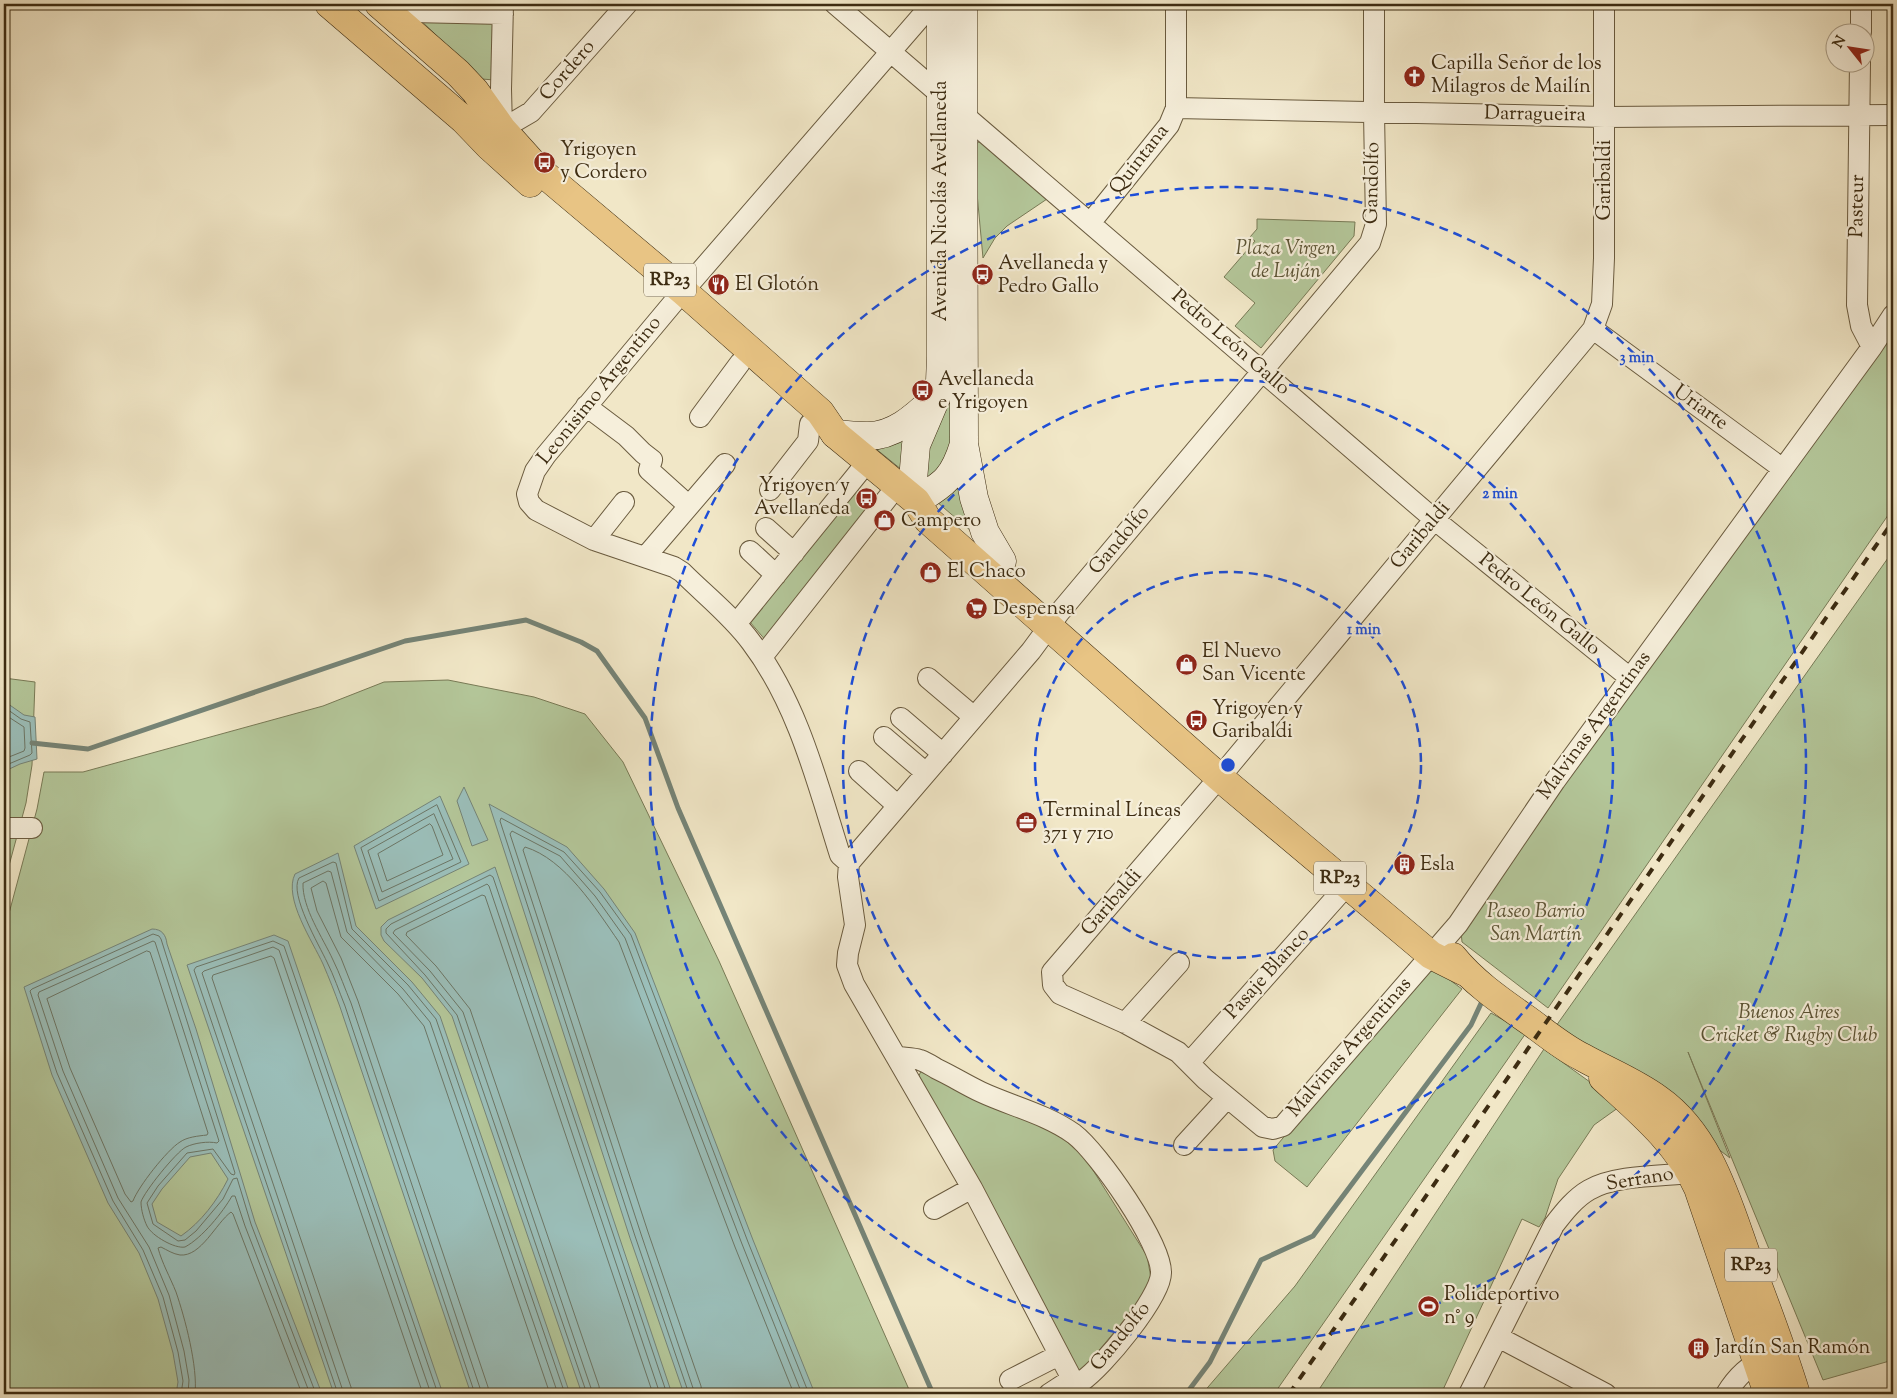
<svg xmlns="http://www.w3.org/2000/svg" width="1897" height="1398" font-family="'Sorts Mill Goudy',serif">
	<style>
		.green { fill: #b4c79a; stroke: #787a56 }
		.water { fill: #9bbfba; stroke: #758477; fill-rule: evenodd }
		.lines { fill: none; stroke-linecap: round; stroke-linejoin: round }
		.shore { stroke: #6c7666; stroke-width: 1 }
		.stream { stroke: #758477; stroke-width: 5 }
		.street-casing { stroke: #6a5b3f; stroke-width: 22 }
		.secondary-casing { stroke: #3d2c12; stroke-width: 29 }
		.primary-casing { stroke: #3d2c12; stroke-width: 29 }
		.street { stroke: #f6efdb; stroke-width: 20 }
		.secondary { stroke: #f6efdb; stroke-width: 28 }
		.primary { stroke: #e8c484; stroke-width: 28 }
		.rail { stroke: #3d2c12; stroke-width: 4; stroke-dasharray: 9 9; stroke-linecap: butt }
		.ring { fill: none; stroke: #1d4ed8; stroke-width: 2.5; stroke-dasharray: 9 6 }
		.labels { text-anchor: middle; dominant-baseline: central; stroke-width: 4.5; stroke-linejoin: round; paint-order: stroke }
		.shield { fill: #f6efdb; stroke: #74664e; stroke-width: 1 }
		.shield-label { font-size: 19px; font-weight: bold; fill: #3d2c12 }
		.poi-label { font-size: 20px; fill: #3d2c12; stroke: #f6efdb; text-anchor: start }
		.street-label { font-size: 20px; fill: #3d2c12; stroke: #f6efdb }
		.park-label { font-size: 20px; font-style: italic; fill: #5b5334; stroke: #f6efdb }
		.centre { fill: #1d4ed8; stroke: #f6efdb; stroke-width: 2.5 }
		.ring-label { font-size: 15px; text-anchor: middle; font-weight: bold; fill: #1d4ed8; stroke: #f6efdb; stroke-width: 4.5; stroke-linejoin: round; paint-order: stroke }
	</style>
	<rect width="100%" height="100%" fill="#f1e7c7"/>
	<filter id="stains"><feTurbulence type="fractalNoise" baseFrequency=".004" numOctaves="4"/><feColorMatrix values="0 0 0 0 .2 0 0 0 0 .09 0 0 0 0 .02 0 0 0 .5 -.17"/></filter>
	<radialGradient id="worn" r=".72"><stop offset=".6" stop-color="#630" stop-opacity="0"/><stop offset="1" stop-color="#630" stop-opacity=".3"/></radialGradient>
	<path class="green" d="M412,12L503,14L494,80L482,79Z
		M979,142L984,143L1047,199L1007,226L995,238L983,258L973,150L974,145Z
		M1257,219L1355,222L1354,236L1261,348L1235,326L1255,303L1224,277L1255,241L1250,237L1257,229Z
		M1893,321V508L1548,1008L1462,942L1461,931Z
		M948,392L955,405L948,464L922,486L921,463Z
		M913,435L907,474L870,444Z
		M961,473L978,537L937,502Z
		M854,489L861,491L874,501L767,642L750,622Z
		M1893,551V1360L1823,1380L1688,1052L1730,1158L1556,1026Z
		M4,678L35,682L32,765L26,803L4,884Z
		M448,680L534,697L585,714L623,762L719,961L911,1394H13L4,1385V932L37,809L44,772H83L323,706L384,682Z
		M1435,969L1462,989L1307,1187L1275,1161L1273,1150L1414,980Z
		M1491,1013L1526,1033L1274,1394H1202L1295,1286Z
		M1544,1049L1622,1105L1594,1125L1558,1179L1545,1218L1539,1227L1522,1219L1441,1394H1316Z
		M921,1071L1054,1130L1086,1159L1147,1256L1151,1278L1139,1302L1082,1371H1076L918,1078Z"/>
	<path class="water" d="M4,701L24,715L35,717L37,759L20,764L5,771Z
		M464,787L488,840L472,846L457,801Z
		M440,796L469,864L376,909L354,846Z
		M489,804L567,847L604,889L635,933L753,1240L815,1394H684L630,1238Z
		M338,853L356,926L412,982L440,1016L570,1394H471L340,1007C335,993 329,978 323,964C313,942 283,898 295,874Z
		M495,867L672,1394H582L452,1016L422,978L384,941L381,935V927L388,920Z
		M152,929C162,929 166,935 167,944L196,1029L255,1222L322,1394H176L178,1382L173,1353L158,1299L139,1253L108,1203L52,1075L24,987ZM211,1153L228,1179C217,1201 201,1222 181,1236L157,1222L152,1204L162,1189L190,1157Z
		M274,935L288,941L443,1394H334L187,965Z"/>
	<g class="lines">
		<path class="shore" d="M4,707L21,719L30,722L32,753L30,755L4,766
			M4,714L24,727L25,748L24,751L4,759
			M437,805L461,862L379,901L361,848Z
			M434,814L453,859L382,892L368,851Z
			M430,824L432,826L443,855L387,881L378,854Z
			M147,951L150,952L154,964L208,1133L207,1135C198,1136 187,1137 180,1142C167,1150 138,1187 133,1201L131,1202L125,1194L70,1068L47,999Z
			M181,1394L183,1381L178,1352L163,1297L143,1250L113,1201L57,1073L30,991L32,989L153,934L159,936L161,939L235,1173L234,1175L231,1174L213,1149L187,1153L158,1186L147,1203L153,1224L178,1241L185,1240L196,1231L223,1199L233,1179L237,1178L251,1224L316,1394
			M188,1394L189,1380L184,1351L169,1295L149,1247L118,1198L63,1071L38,995L39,992L153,941L155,942L219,1141L217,1143C208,1141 194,1143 186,1147C176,1152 144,1192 141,1202C141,1210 144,1220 147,1226C152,1236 175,1249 185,1247C202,1238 223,1212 232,1196H235L245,1226L310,1394
			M195,1394C198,1367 185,1318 176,1292C170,1277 162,1263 158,1248L161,1247C167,1250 173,1254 180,1255C201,1257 216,1223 231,1212L233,1214L302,1394
			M338,1394L194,970L196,967L273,941L284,946L438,1394
			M344,1394L202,973L204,971L273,947L279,950L431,1394
			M352,1394L351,1387L212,978L213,975L271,956L274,958L423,1394
			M475,1394L345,1006C339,991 334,976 327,962C319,945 289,894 299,878L333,862L336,863L352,929L408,985L436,1019L565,1394
			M482,1394L351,1003C345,989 340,974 333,960C323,938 302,908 303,883L328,871L331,872L347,932L403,989L430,1022L558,1394
			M489,1394L488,1387L358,1001L341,958L317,911L311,888L323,881L326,883L341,937L398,994L424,1026L550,1394
			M587,1394L457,1015L425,975L386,933V929L391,924L490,875L493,877L667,1394
			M593,1394L463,1012L430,971L393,933L395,930L487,884L489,886L660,1394
			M600,1394L599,1386L470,1009L436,966L406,935L407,932L482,895L485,896L653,1394
			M689,1394L635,1236L500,821L501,818L564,852L600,892L631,935L748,1242L809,1394
			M695,1394L641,1234L510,834L512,831L560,856L595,896L625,938L742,1244L802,1394
			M702,1394L701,1386L648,1232L523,850L525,847C565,859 596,909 619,942L735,1247L794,1394"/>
		<path class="stream" d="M32,743L88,749L405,641L526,620L581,642L597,651L645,718L678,808L933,1394
			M1186,1394L1210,1362L1261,1260L1313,1236L1471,1025L1484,997"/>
		<defs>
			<path id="street" d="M403,4L412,12L503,14
				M835,4L1435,520L1630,678
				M1604,4V258L1602,304L1593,329L1230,765L1052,972L1053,985L1060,994L1125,1023L1178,1052L1205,1079L1263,1127L1273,1129L1283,1126L1458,924L1555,781L1872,347L1893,315
				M1861,32V4
				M1860,62L1857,305L1861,326L1872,347
				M1176,108L1605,117L1893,115
				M502,129L531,112L627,4
				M501,131L502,129L501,89L503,4
				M1091,222L1169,125L1176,108V4
				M1593,329L1783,469
				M586,406L626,436L643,453L652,460L649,470L689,506
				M700,417L740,363
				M770,490L808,441L810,424
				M766,528L794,553
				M594,540L624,502
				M750,551L776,575
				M647,555L725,464
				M736,624L868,461
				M762,657L897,486
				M928,678L974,717
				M901,718L943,754
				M884,737L926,773
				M859,771L898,806
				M4,828H32
				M849,863L840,855C817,782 798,704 751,642C732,616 705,595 682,572L674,567L594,540L536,510L529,502L527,494L535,471L546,455L673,303L932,4
				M1125,1023L1179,963
				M898,1057C905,1058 913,1058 920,1060C926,1062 932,1066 937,1069C952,1076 966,1085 981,1092C1011,1106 1046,1114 1074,1134C1098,1152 1162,1244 1161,1273C1161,1297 1102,1368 1082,1381L1072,1379
				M1189,1063L1348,884
				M1184,1145L1227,1098
				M934,1209L972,1188
				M1498,1337L1606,1394
				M1072,1379L972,1188L854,984L847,965L848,953L855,925L848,877L849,863L1031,651L1059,613L1370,243L1376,224L1374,113V4
				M1010,1380L1059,1355
				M1049,1394L1072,1379
				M1469,1394L1554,1225C1564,1212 1575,1198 1589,1190C1614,1175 1662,1176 1691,1173
				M1726,1394C1737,1376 1749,1365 1768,1357"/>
			<path id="secondary" d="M941,4V357L940,381L936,398L916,445L913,480L916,501C945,484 954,477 964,444
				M963,4L964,444L974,498L985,532L1002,561
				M835,434C845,435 856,436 866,436C893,437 915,417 933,400"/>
			<path id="primary" d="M329,4L464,120L489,146L530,183
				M379,4L458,73L475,91L502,129L538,169L683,291L820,412L835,434L916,501L928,520L1219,777L1431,955L1465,972
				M1453,957C1475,984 1504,1003 1532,1023C1548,1035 1564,1048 1582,1057C1607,1071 1635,1082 1658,1099C1711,1136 1728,1205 1749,1262C1766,1306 1782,1349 1796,1394
				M1603,1078C1639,1111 1678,1143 1698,1188L1768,1394"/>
		</defs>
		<use href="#street" class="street-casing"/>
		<use href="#secondary" class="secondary-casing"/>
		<use href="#primary" class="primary-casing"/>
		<use href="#street" class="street"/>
		<use href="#secondary" class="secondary"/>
		<use href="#primary" class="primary"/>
		<path class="rail" d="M1289,1394L1893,521"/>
	</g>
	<g class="ring">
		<circle cx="1228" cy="765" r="193"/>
		<circle cx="1228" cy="765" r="385"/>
		<circle cx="1228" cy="765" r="578"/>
	</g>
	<defs>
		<symbol id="church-disc" viewBox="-11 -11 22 22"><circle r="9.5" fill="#8f2418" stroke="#f6efdb"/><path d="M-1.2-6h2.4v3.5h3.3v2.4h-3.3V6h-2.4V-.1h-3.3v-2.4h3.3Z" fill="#fff"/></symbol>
		<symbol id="bus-disc" viewBox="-11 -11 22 22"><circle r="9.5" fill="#8f2418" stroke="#f6efdb"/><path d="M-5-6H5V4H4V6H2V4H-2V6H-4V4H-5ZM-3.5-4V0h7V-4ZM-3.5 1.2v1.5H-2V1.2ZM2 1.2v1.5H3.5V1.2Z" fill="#fff"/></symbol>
		<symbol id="restaurant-disc" viewBox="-11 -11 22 22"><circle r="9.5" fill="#8f2418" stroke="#f6efdb"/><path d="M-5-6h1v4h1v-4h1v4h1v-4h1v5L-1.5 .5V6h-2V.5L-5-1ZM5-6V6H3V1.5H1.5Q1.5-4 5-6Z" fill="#fff"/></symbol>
		<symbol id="shop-disc" viewBox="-11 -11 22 22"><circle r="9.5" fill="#8f2418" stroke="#f6efdb"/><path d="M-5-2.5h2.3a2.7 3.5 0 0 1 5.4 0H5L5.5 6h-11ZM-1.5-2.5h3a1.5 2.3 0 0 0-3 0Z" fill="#fff"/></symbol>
		<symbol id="supermarket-disc" viewBox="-11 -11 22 22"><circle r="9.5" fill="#8f2418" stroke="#f6efdb"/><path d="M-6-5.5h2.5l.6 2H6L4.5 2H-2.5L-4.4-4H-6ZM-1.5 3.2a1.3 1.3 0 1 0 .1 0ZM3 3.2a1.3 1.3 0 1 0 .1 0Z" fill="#fff"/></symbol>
		<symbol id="office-disc" viewBox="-11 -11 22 22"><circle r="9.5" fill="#8f2418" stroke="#f6efdb"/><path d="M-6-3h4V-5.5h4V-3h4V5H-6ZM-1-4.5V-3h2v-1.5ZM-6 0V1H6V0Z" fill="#fff"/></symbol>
		<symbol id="building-disc" viewBox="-11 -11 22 22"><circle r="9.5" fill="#8f2418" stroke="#f6efdb"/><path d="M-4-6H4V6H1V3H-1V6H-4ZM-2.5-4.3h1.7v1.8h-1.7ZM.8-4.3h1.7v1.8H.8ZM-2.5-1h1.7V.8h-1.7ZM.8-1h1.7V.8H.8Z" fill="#fff"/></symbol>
		<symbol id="stadium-disc" viewBox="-11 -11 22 22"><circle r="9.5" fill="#8f2418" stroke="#f6efdb"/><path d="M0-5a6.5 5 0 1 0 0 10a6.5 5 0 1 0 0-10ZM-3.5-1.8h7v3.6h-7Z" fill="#fff"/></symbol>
	</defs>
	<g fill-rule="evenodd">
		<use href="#church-disc" x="1402" y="64" width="25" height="25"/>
		<use href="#bus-disc" x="532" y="150" width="25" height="25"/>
		<use href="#bus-disc" x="970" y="262" width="25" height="25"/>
		<use href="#restaurant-disc" x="706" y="272" width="25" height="25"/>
		<use href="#bus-disc" x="910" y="378" width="25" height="25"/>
		<use href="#bus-disc" x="854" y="486" width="25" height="25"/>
		<use href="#shop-disc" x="872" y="508" width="25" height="25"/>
		<use href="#shop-disc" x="918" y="560" width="25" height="25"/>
		<use href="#supermarket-disc" x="964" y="596" width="25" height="25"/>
		<use href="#shop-disc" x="1174" y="652" width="25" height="25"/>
		<use href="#bus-disc" x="1184" y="708" width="25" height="25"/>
		<use href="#office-disc" x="1014" y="810" width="25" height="25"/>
		<use href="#building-disc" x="1392" y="852" width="25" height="25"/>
		<use href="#stadium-disc" x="1416" y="1294" width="25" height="25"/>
		<use href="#building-disc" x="1686" y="1336" width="25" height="25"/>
	</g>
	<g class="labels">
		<g class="shield">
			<rect x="644" y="263.5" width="52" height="33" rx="4"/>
			<rect x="1314" y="861.5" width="52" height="33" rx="4"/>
			<rect x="1725" y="1248.5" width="52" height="33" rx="4"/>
		</g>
		<g class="shield-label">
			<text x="670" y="280">RP23</text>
			<text x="1340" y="878">RP23</text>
			<text x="1751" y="1265">RP23</text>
		</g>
		<g class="poi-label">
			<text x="1431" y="64">Capilla Señor de los<tspan x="1431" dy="23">Milagros de Mailín</tspan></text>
			<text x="560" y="150">Yrigoyen<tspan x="560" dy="23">y Cordero</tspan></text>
			<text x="998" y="264">Avellaneda y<tspan x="998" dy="23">Pedro Gallo</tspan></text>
			<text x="735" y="285">El Glotón</text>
			<text x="938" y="380">Avellaneda<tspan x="938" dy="23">e Yrigoyen</tspan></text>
			<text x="850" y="486" text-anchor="end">Yrigoyen y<tspan x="850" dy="23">Avellaneda</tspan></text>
			<text x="901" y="521">Campero</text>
			<text x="947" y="572">El Chaco</text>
			<text x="993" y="609">Despensa</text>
			<text x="1202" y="652">El Nuevo<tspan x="1202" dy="23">San Vicente</tspan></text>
			<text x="1212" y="709">Yrigoyen y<tspan x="1212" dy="23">Garibaldi</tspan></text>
			<text x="1043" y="811">Terminal Líneas<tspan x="1043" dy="23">371 y 710</tspan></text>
			<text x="1420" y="865">Esla</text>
			<text x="1444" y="1295">Polideportivo<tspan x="1444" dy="23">n° 9</tspan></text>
			<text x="1715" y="1348">Jardín San Ramón</text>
		</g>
		<g class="street-label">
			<text transform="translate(568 71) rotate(-49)">Cordero</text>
			<text transform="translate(1535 115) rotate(1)">Darragueira</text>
			<text transform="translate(1140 160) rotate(-52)">Quintana</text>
			<text transform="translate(1605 180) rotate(-90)">Garibaldi</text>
			<text transform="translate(1373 183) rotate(-89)">Gandolfo</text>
			<text transform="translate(941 201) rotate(-90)">Avenida Nicolás Avellaneda</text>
			<text transform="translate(1858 206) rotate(-89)">Pasteur</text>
			<text transform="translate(1230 343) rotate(41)">Pedro León Gallo</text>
			<text transform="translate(600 391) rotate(-51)">Leonisimo Argentino</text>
			<text transform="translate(1700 408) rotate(36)">Uriarte</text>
			<text transform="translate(1421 536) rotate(-50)">Garibaldi</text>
			<text transform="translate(1120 541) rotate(-50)">Gandolfo</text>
			<text transform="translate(1539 605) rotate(39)">Pedro León Gallo</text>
			<text transform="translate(1595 726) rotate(-54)">Malvinas Argentinas</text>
			<text transform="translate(1112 903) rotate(-49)">Garibaldi</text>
			<text transform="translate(1268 974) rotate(-48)">Pasaje Blanco</text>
			<text transform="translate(1350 1048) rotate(-49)">Malvinas Argentinas</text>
			<text transform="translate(1640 1180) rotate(-9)">Serrano</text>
			<text transform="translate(1121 1337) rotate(-51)">Gandolfo</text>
		</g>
		<g class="park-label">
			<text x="1286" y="249">Plaza Virgen<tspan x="1286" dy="23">de Luján</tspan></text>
			<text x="1536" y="912">Paseo Barrio<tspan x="1536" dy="23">San Martín</tspan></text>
			<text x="1789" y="1013">Buenos Aires<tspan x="1789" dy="23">Cricket &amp; Rugby Club</tspan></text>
		</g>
	</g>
	<circle cx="1228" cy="765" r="8" class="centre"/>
	<g class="ring-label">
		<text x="1637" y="362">3 min</text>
		<text x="1500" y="498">2 min</text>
		<text x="1364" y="634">1 min</text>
	</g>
	<rect width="1897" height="1398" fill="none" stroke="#f1e7c7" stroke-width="20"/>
	<rect x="5" y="5" width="1887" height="1388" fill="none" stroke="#3d2c12" stroke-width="2.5"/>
	<rect x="10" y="10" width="1877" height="1378" fill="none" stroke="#3d2c12"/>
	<g transform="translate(1850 48) rotate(300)"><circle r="24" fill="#f6efdb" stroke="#aca18b"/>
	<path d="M0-4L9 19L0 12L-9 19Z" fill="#8f2418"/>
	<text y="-8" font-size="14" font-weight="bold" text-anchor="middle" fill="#3d2c12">N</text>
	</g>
	<rect width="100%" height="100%" filter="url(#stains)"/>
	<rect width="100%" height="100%" fill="url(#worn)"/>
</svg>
